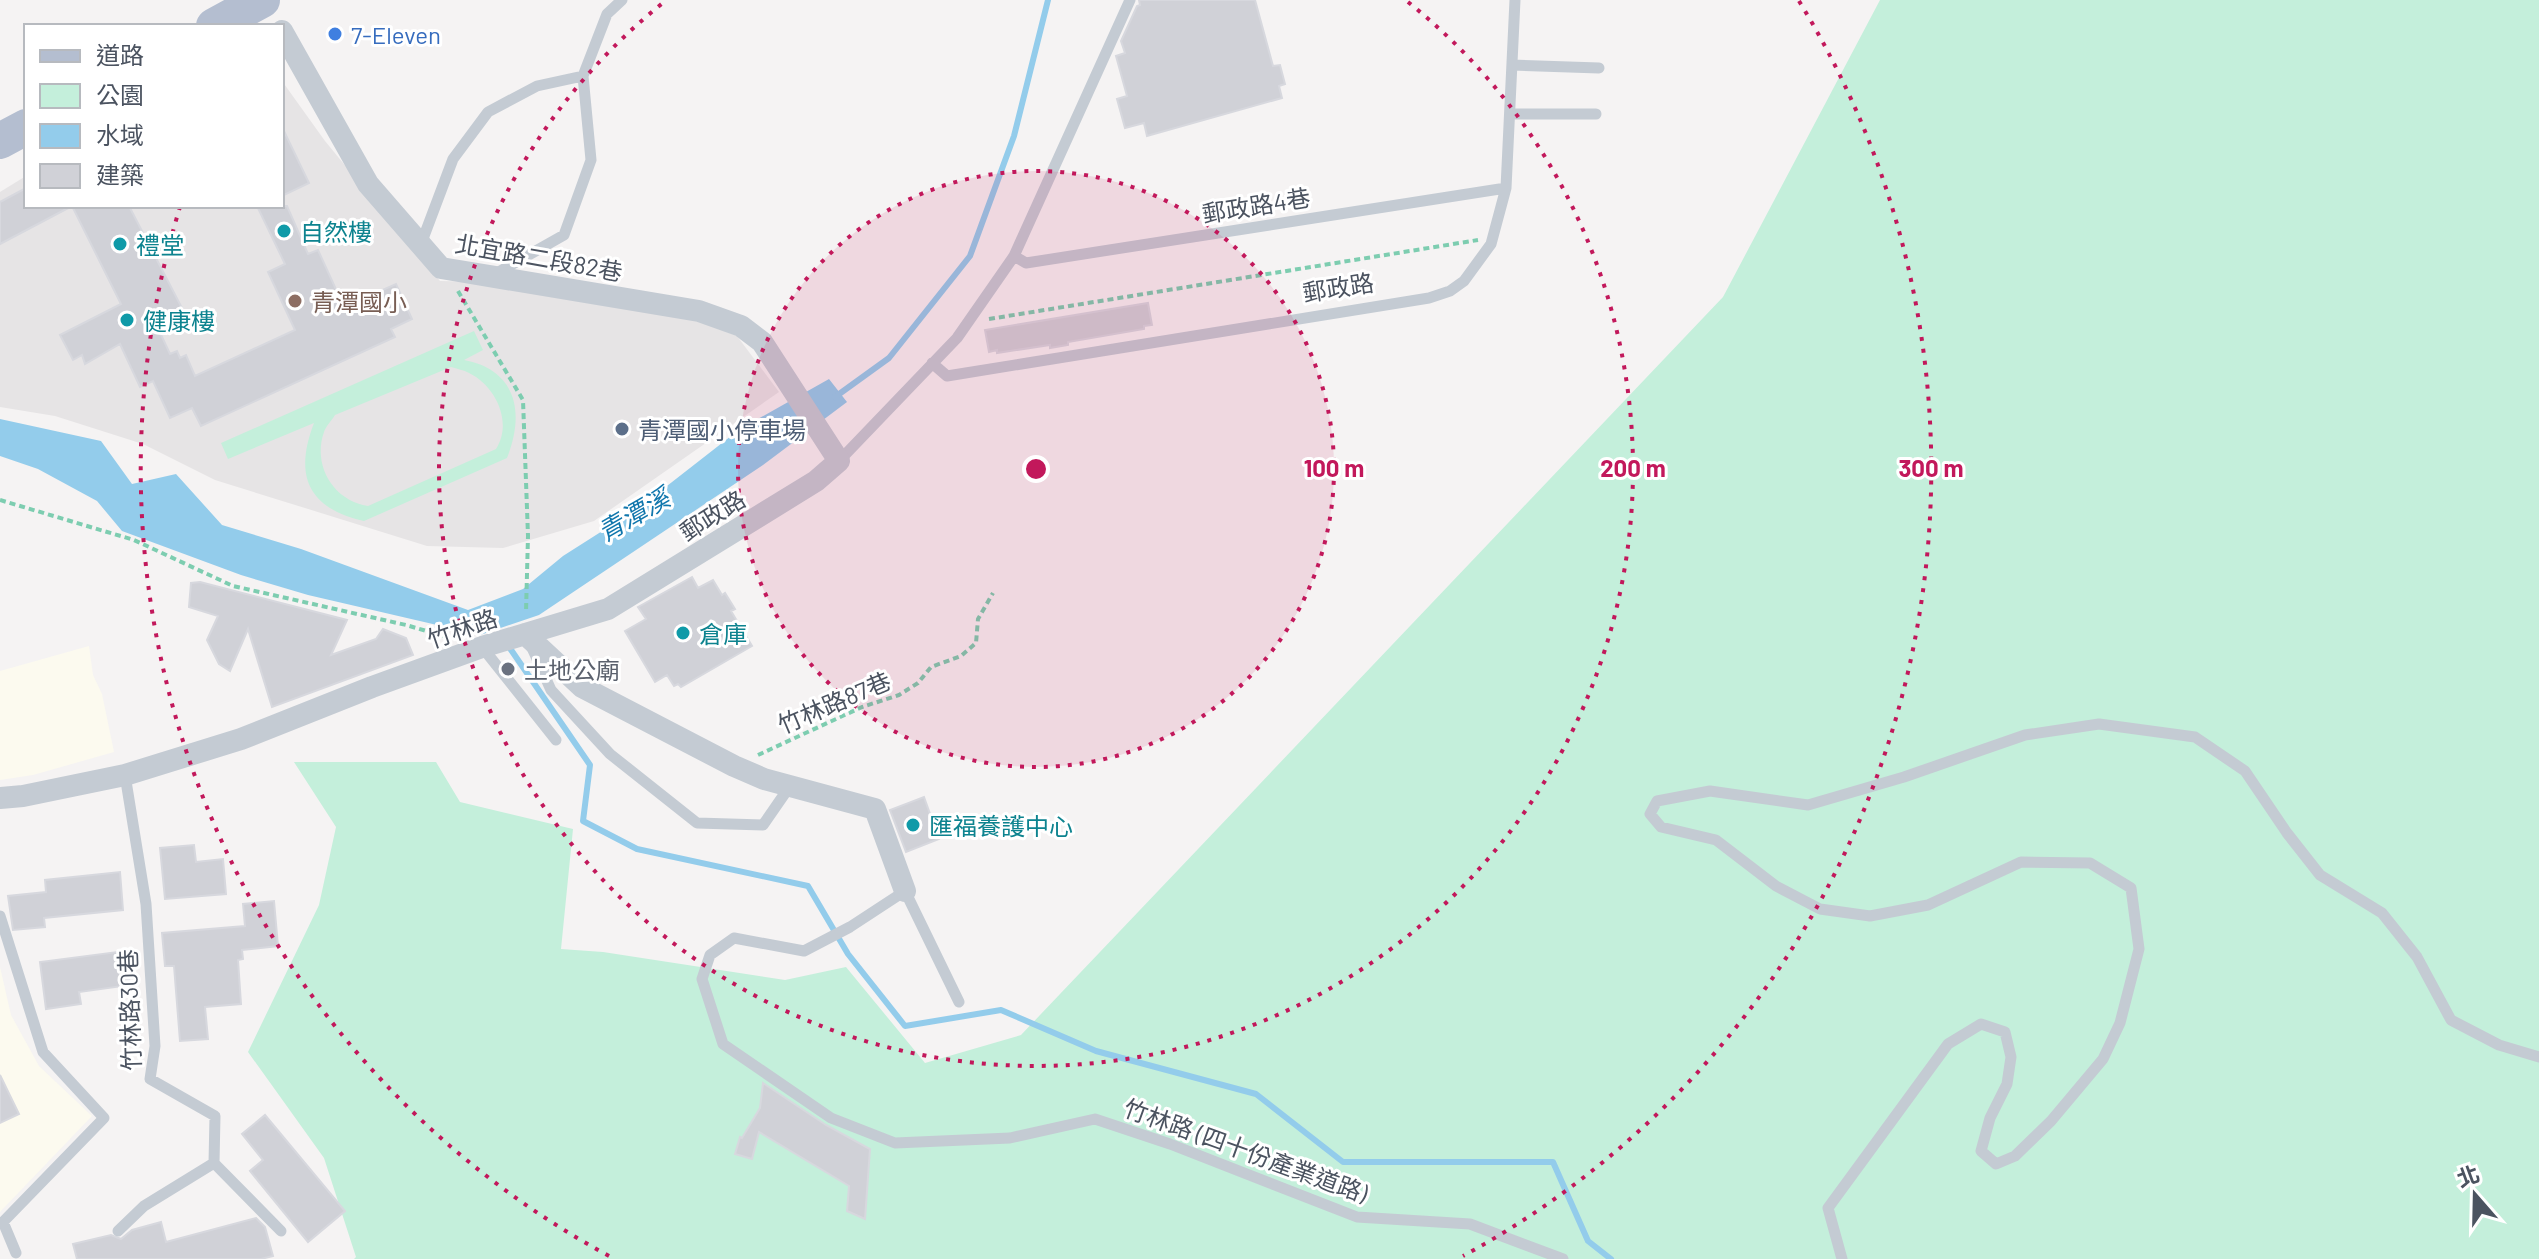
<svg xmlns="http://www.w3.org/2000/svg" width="2539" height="1259" font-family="Barlow,'Noto Sans TC',sans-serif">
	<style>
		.commercial { fill: #fcfaef }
		.education { fill: #e6e4e5 }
		.green { fill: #c4efdb; fill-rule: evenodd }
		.water { fill: #93cceb }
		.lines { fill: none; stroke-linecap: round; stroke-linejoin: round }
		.stream { stroke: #93cceb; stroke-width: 6 }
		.building { fill: #d0d1d7; stroke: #d7d8de; stroke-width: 2 }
		.path { stroke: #7dcdb0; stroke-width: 4; stroke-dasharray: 6 4; stroke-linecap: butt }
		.service { stroke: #c4cbd3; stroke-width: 11 }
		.minor { stroke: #c4cbd3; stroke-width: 22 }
		.primary { stroke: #b4bed0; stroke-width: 36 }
		.ring { fill: none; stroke: #c2185b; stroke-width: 4; stroke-dasharray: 4 8 }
		.shop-dot { fill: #3f7fe0; stroke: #fff; stroke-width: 3 }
		.culture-dot { fill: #0f9aa8; stroke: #fff; stroke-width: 3 }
		.education-dot { fill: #8d6e63; stroke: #fff; stroke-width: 3 }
		.service-dot { fill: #5c6f8a; stroke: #fff; stroke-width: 3 }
		.worship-dot { fill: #6b7280; stroke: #fff; stroke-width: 3 }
		.labels { text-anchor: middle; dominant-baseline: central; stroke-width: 6; stroke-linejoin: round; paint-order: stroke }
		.shop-label { font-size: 24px; fill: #366cbe; stroke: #fff; text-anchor: start }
		.street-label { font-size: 24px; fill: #4b5360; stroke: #fff }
		.culture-label { font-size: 24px; fill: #0d838f; stroke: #fff; text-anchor: start }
		.education-label { font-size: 24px; fill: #785e54; stroke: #fff; text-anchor: start }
		.service-label { font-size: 24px; fill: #4e5e75; stroke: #fff; text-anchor: start }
		.worship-label { font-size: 24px; fill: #5b616d; stroke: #fff; text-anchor: start }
		.water-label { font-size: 26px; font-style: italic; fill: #1177ad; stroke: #fff }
		.centre { fill: #c2185b; stroke: #fff; stroke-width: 4 }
		.ring-label { font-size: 24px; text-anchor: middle; font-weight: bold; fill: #c2185b; stroke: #fff; stroke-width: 6; stroke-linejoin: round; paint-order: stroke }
	</style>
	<rect width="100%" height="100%" fill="#f5f3f3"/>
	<path class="commercial" d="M89,646L93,675L102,694L114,752L33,775L0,780V671Z
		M0,967L11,1015L39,1066L92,1116L0,1212Z"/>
	<path class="education" d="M282,81L325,141L440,281L486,282L696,319L737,336L779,392L594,521L503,548L427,546L215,480L143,444L55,416L0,407V192L26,176V206H282Z"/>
	<path class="green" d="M1880,0H2539V1259H354L356,1257L324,1158L248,1052L319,905L336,827L294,762H436L460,802L573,829L561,949L603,952L785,980L846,967L925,1063L1021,1035L1723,297Z
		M474,331L483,350L464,360C517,370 525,413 507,458L364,521C307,508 294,475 314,423L228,459L221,443ZM451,367C457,369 464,370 469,373C496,386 513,423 496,449L368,506C334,501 312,466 324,432C326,426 332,420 335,415Z"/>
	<path class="water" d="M829,379L847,402L763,465L539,615L480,635L308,595L241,575L122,531L97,501L38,469L0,456V419L101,441L132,484L176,474L222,525L301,549L468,610L523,589L563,556L640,507L740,429Z"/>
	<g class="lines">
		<path class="stream" d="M835,397L889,358L970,256L1014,136L1048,0
			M507,644L590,765L583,821L637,849L808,886L848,954L905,1026L1001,1010L1096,1051L1256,1094L1343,1162H1553L1588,1241L1611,1259"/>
	</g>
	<path class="building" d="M1139,0H1255L1273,66L1280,65L1285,84L1279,86L1282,98L1147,136L1144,123L1125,128L1117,99L1127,96L1116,56L1125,53L1121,41L1137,6L1140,5Z
		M282,127L309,183L282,196Z
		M26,188V206H72L0,244V202Z
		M72,206H129L183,310L156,324L170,354L177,351L180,358L186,355L195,376L295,330L268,272L285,264L257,206H287L308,254L318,250L344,307L396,284L412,319L391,329L395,337L201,426L192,408L170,418L153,381L140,387L120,344L85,364L82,355L73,360L60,335L121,304Z
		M1148,303L1152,325L1144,326V329L1068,342V345L1050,348V345L997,353V350L989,352L985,330Z
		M692,577L698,588L713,580L722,595L725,593L735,609L731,611L752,646L681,687L678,684L674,686L667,675L655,682L625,631L646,619L638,607Z
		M200,582L347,620L331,655L376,639L383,629L406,638L413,655L272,707L248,629L230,671L219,664L207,640L218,616L189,607L191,583Z
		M924,797L939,839L906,852L890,810Z
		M194,845L196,862L223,859L226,894L165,899L160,848Z
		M120,872L123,910L44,918L45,927L13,930L8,896L46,892L45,880Z
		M274,901L278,946L242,950L243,959L238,960L241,1004L205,1007L208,1039L180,1041L174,966H165L162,933L245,926L243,904Z
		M125,951L130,985L79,992L81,1004L46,1009L40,962Z
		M0,1075L19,1114L0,1123Z
		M763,1083L826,1125L870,1149L865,1219L847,1211L849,1186L759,1132L752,1159L735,1154L740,1137L742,1138L760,1108Z
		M265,1115L345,1211L308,1242L250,1171L263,1160L242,1134Z
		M256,1218L265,1227L273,1256L261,1259H77L73,1244L111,1235L121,1239L132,1230L161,1222L166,1242Z"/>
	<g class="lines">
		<path class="path" d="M458,291L523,400L528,536L526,612
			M989,319L1478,240
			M0,500L134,540L233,586L406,625L447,637
			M758,755L862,707L899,695L918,683L931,667L961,656L976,643L978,619L993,593"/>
		<path class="service" d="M1512,65L1599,68
			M1510,114H1596
			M421,244L453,159L488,112L537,86L583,76L607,14L622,0
			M1014,256L1026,263L1506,188
			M495,274L564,235L591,160L583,76
			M932,363L947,376L1429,298L1450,291L1464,281L1491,244L1506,188L1515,0
			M839,461L957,338L1014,256L1130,0
			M482,647L556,740
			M533,650L551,690L610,754L697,823L763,825L790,786
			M125,775L146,904L155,1046L150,1079L215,1116L214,1163L281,1231
			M0,916L43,1052L104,1118L3,1222L16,1253
			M959,1002L905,891L850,927L804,951L734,938L710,955L702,979L723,1044L831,1118L895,1143L1010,1138L1095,1119L1170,1144L1357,1217L1470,1224L1563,1259
			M118,1231L144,1206L214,1163
			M1842,1259L1828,1208L1948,1044L1981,1024L2005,1032L2011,1057L2007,1084L1990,1118L1981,1151L1996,1164L2015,1156L2051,1121L2103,1059L2120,1023L2139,949L2131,888L2090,863L2021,862L1928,905L1870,916L1820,909L1776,886L1716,840L1661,827L1650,814L1657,801L1710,791L1808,805L1904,777L2025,735L2099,724L2195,737L2245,771L2287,833L2320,875L2382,913L2417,957L2451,1020L2499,1045L2539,1057"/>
		<path class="minor" d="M525,634L582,687L734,766L764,779L875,809L905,891
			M0,798L23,796L125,775L241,739L372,687L482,647L608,609L816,481L839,461L762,342L741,326L699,311L441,268L368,184L282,31"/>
		<path class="primary" d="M214,26L262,0
			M0,141L26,127"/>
	</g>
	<circle cx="1036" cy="469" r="298" fill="#c2185b" fill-opacity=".12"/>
	<g class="ring">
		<circle cx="1036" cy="469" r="298"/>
		<path d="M1408 2A597 597 0 1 1 664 2"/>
		<path d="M609 1256A895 895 0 0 1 180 207M1799 1A895 895 0 0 1 1463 1256"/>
	</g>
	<circle class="shop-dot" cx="335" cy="34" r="8"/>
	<g class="culture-dot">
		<circle cx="284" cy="231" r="8"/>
		<circle cx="120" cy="244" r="8"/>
		<circle cx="127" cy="320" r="8"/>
		<circle cx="683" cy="633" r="8"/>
		<circle cx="913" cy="825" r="8"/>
	</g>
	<circle class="education-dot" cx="295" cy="301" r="8"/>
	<circle class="service-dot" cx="622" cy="429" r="8"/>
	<circle class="worship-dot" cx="508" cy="669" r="8"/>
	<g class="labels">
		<g class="shop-label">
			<text x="351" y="34">7-Eleven</text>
		</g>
		<g class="street-label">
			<text transform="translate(1256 205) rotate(-9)">郵政路4巷</text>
			<text transform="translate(539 257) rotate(10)">北宜路二段82巷</text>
			<text transform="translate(1338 287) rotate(-9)">郵政路</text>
			<text transform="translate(712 515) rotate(-32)">郵政路</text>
			<text transform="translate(462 628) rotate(-19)">竹林路</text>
			<text transform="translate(834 702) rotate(-23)">竹林路87巷</text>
			<text transform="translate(129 1010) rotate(-92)">竹林路30巷</text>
			<text transform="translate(1246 1150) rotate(20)">竹林路 (四十份產業道路)</text>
		</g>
		<g class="culture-label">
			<text x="300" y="231">自然樓</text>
			<text x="136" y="244">禮堂</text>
			<text x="143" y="320">健康樓</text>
			<text x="699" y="633">倉庫</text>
			<text x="929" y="825">匯福養護中心</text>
		</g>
		<g class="education-label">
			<text x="311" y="301">青潭國小</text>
		</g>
		<g class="service-label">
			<text x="638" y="429">青潭國小停車場</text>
		</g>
		<g class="worship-label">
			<text x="524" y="669">土地公廟</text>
		</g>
		<g class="water-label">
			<text transform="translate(633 514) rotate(-30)">青潭溪</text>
		</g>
	</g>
	<circle cx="1036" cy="469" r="12" class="centre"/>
	<g class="ring-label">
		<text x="1334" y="477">100 m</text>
		<text x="1633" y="477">200 m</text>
		<text x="1931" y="477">300 m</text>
	</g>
	<rect x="24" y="24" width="260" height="184" fill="#ffffff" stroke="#b7babf" stroke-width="2"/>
	<rect x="40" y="50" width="40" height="12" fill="#b4bed0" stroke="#b7babf" stroke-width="2"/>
	<text x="96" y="64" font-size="24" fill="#4b5360">道路</text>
	<rect x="40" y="84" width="40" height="24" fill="#c4efdb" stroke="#b7babf" stroke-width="2"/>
	<text x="96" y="104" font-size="24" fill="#4b5360">公園</text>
	<rect x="40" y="124" width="40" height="24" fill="#93cceb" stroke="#b7babf" stroke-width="2"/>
	<text x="96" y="144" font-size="24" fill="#4b5360">水域</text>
	<rect x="40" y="164" width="40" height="24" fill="#d0d1d7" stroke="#b7babf" stroke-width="2"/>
	<text x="96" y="184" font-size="24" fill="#4b5360">建築</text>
	<g transform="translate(2475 1195) rotate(340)" stroke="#ffffff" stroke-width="6" paint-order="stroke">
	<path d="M0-6L14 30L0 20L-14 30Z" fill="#4b5360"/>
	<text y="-12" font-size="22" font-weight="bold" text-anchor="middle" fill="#4b5360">北</text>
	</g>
</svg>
